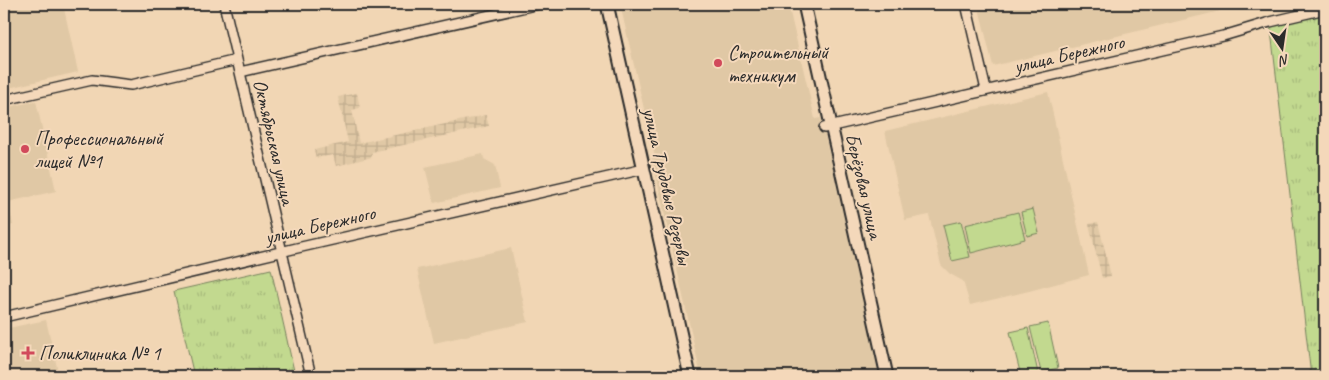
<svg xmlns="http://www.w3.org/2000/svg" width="1329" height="380" font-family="Caveat,sans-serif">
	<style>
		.built { fill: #e0c8a5 }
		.industrial { fill: url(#industrial-grid) }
		.grass { fill: url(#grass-tufts); stroke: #76825d }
		.pitch { fill: #c2d98f; stroke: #76825d }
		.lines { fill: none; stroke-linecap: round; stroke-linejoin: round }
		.minor-casing { stroke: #2b2b2b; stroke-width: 12 }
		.tertiary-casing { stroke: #2b2b2b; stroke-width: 15 }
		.minor { stroke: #f4d8ba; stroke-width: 9 }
		.tertiary { stroke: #f4d8ba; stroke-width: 11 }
		.poi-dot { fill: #d1495b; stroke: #f4d8ba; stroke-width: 2 }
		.labels { text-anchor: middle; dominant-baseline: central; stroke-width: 4; stroke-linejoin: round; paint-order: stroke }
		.poi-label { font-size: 20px; fill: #2b2b2b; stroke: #f4d8ba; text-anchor: start }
		.street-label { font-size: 20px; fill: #2b2b2b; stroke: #f4d8ba }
	</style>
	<defs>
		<pattern id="industrial-grid" width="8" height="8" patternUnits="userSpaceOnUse" patternTransform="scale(1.25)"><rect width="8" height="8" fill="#e0c8a5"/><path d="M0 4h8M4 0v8" fill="none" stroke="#c0ac8e"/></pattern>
		<pattern id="grass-tufts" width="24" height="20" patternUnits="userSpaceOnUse" patternTransform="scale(1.25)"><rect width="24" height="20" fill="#c2d98f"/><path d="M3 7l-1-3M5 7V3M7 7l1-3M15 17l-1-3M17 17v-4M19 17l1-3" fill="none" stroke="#a7ba7c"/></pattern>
	</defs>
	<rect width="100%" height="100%" fill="#f1d6b4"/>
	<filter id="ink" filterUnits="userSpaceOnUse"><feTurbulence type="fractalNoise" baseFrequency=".02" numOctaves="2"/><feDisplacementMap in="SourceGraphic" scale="10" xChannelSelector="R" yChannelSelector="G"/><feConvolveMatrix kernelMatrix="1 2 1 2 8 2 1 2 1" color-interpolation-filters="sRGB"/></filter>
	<g filter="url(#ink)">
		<path class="built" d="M13,4H63L78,72L4,89V6Z
			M620,4H788L815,119L821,118L880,376H701L652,158L655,157Z
			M978,4H1218L1220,11L993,66Z
			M1048,92L1089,275L1029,291L970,305L963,281L950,274L941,265L929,215L905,220L885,131Z
			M36,101L56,191L8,202L13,225L4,227V108Z
			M483,154L484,159L495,165L500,188L434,203L425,167Z
			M511,248L528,322L434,343L417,269Z
			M46,320L59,376H4V329Z"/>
		<path class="industrial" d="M357,93L360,108L352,110L359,143L486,115L489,126L372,152V157L336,166L333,155L316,158L314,150L348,142L338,97Z
			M1098,222L1111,276L1102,278L1089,224Z"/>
		<path class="grass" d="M1320,4H1325V376H1311L1270,22L1321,10Z
			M271,269L294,371L271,376H194L174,291Z"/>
		<path class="pitch" d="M1033,209L1039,233L1027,236L1021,212Z
			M1018,212L1025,239L971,253L965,225Z
			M961,221L970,257L952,261L943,225Z
			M1048,323L1058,368L1041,372L1030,327Z
			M1028,328L1038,373L1021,376L1010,332Z"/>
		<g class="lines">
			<defs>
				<path id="minor" d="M224,4L311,376
					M966,4L986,90
					M240,72L539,4
					M4,100L92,80L131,85L237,60
					M824,128L1223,36L1270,22L1321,10
					M4,317L297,248L644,169"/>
				<path id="tertiary" d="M607,4L690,376
					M804,4L887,376"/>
			</defs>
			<use href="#minor" class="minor-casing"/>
			<use href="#tertiary" class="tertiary-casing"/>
			<use href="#minor" class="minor"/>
			<use href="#tertiary" class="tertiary"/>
		</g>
	</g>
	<g class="poi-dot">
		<circle cx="718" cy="63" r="5"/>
		<circle cx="25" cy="149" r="5"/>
		<path d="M25.5 345.5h5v5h5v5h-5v5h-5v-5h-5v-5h5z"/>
	</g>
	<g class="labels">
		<g class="poi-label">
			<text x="728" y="52">Строительный<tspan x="728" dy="23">техникум</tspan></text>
			<text x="35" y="138">Профессиональный<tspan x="35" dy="23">лицей №1</tspan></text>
			<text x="39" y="353">Поликлиника № 1</text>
		</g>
		<g class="street-label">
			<text transform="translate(1069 54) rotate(-13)">улица Бережного</text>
			<text transform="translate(274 142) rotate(77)">Октябрьская улица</text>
			<text transform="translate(667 186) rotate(77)">улица Трудовые Резервы</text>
			<text transform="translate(864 186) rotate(77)">Берёзовая улица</text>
			<text transform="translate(320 225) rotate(-13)">улица Бережного</text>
		</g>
	</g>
	<rect width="1329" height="380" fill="none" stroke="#f4d8ba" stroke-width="20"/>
	<rect x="10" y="10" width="1309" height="360" fill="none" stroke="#2b2b2b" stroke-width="2" filter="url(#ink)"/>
	<g transform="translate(1282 48) rotate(167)" stroke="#f4d8ba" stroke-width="4" paint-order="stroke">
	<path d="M0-4L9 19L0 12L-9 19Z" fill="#2b2b2b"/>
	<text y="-8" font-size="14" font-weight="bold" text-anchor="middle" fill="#2b2b2b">N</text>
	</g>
</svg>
